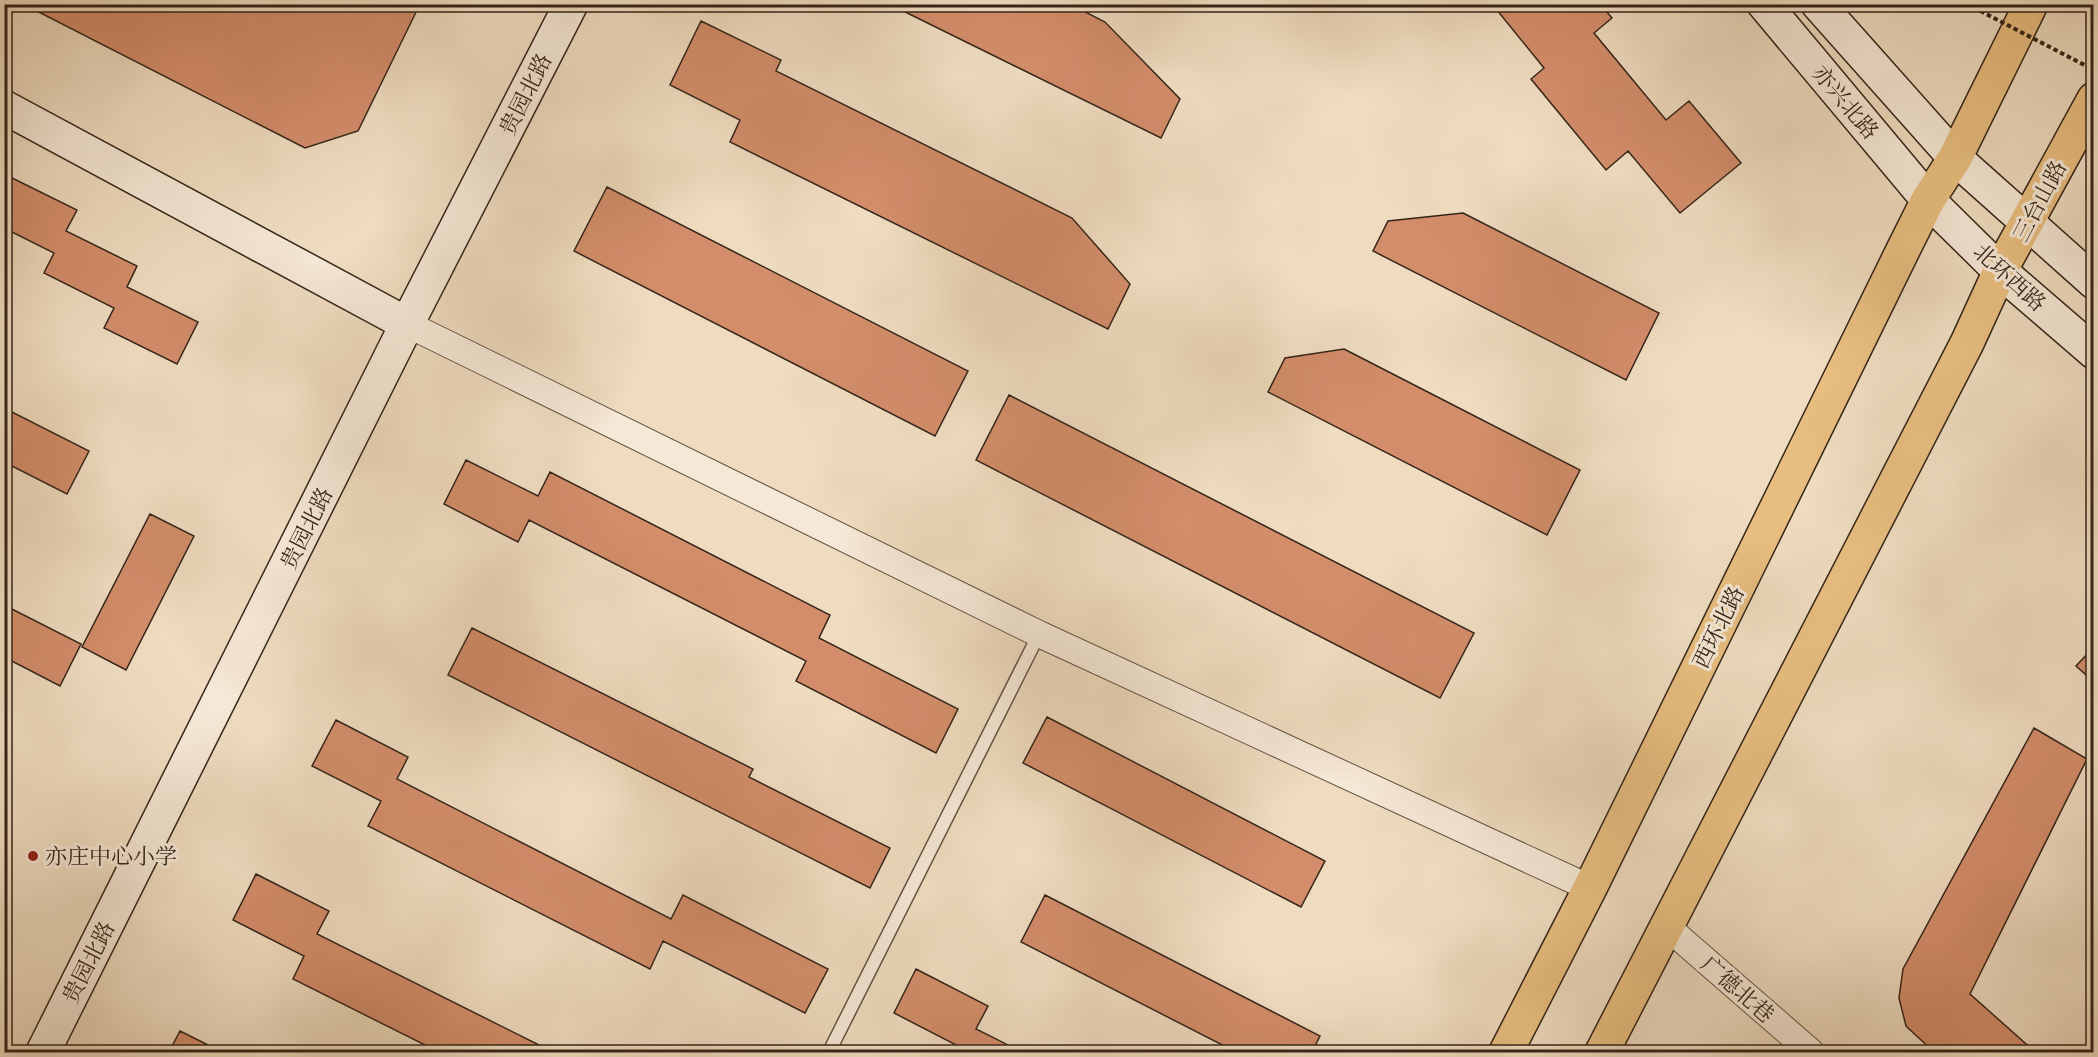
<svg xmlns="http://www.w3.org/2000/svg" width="2098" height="1057" viewBox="0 0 2098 1057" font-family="'Gentium Book Plus','Noto Serif SC',serif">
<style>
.building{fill:#d38d6b;stroke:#342519;stroke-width:1.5}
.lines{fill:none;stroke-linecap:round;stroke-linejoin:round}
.lane-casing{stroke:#635343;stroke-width:15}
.street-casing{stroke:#635343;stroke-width:28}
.secondary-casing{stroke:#342519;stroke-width:36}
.primary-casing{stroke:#342519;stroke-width:36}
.lane{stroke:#f5e8d6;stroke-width:12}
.street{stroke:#f5e8d6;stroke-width:26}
.secondary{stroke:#f5e8d6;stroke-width:33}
.primary{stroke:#e8be80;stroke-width:33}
.path-bridge{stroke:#342519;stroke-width:4;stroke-dasharray:4.5 3;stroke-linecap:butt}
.poi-dot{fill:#8f2418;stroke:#f5e8d6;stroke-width:2}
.labels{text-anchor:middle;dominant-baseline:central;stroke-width:6;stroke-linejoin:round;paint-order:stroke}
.street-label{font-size:22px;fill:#342519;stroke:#f5e8d6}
.poi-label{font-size:22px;fill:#342519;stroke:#f5e8d6;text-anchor:start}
</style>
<rect width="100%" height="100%" fill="#efdcc0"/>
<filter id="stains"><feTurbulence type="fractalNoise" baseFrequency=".00333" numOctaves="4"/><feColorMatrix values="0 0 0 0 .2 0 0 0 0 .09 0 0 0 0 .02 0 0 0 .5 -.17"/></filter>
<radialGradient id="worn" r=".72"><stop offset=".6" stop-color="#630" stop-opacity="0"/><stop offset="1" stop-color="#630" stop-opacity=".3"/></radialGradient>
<!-- building -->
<path class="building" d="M420 4 358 131 305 148 25 5Z
M889 4H1070L1105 22 1180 99 1161 138Z
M1492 4H1600L1612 18 1594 33 1666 120 1689 101 1741 163 1680 213 1628 151 1606 170 1531 79 1544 68Z
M701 21 781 60 776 71 1072 218 1130 284 1108 329 730 142 740 120 670 85Z
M4 174 77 210 66 231 137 266 127 287 198 322 177 364 104 328 114 308 44 273 54 253 4 228Z
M607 187 968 371 935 436 574 251Z
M1463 213 1659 313 1626 380 1373 251 1388 221Z
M1344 349 1580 470 1547 535 1268 392 1285 358Z
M1009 395 1474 633 1440 698 976 460Z
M4 408 89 451 67 494 4 462Z
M466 460 538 496 550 472 830 615 819 638 958 709 936 753 796 681 806 661 529 520 518 542 444 504Z
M150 514 194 536 126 670 82 647Z
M4 605 81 644 60 686 4 657Z
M472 628 753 769 749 777 890 848 870 888 448 675Z
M2094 647V682L2076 666Z
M1047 717 1325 861 1301 907 1023 763Z
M336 720 408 757 397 779 671 919 683 895 828 969 805 1013 663 941 650 969 368 826 381 801 312 766Z
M2034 728 2087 759 1970 994 2035 1052H1934L1906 1026 1899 998 1903 969Z
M256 874 329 911 317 934 553 1052H439L293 979 304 956 233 920Z
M1045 895 1320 1036 1312 1052H1236L1021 942Z
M916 969 988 1006 976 1029 1022 1052H965L966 1050 894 1013Z
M180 1031 222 1052H169Z"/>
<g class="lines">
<!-- lane casing -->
<g class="lane-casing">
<path id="lane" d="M829 1052 1039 634"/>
</g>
<!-- street casing -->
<g class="street-casing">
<path id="street" d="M407 324 1039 634 1590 888
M1666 926 1811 1052"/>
</g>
<!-- secondary casing -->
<g class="secondary-casing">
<path id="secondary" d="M1764 4 1928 200 2000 271 2094 352
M1818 4 1955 158 2094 282
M4 107 407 324
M43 1052 407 324 571 4"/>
</g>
<!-- primary casing -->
<g class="primary-casing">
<path id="primary" d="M1506 1052 1590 888 1904 248 1928 200 1955 158 2031 4
M1602 1052 1967 343 2000 271 2094 99"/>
</g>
<!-- lane -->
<use href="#lane" class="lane"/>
<!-- street -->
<use href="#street" class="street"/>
<!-- secondary -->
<use href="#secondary" class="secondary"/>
<!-- primary -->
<use href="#primary" class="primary"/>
<!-- path-bridge -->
<path class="path-bridge" d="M1967 4 2094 70"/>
</g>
<!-- markers -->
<circle class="poi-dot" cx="33" cy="856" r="6"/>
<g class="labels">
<!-- street labels -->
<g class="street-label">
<text transform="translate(525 94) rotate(-63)">贵园北路</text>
<text transform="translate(1846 102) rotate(50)">亦兴北路</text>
<text transform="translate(2039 201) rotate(-62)">三台山路</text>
<text transform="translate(2010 277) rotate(42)">北环西路</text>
<text transform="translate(306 528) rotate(-63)">贵园北路</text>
<text transform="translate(1718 627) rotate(-64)">西环北路</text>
<text transform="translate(88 962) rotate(-63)">贵园北路</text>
<text transform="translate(1738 989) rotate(41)">广德北巷</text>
</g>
<!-- poi labels -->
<g class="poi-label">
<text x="45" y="856">亦庄中心小学</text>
</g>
</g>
<!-- margin -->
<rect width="2098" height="1057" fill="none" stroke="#efdcc0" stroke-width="24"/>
<rect x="6" y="6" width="2086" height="1045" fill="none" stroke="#342519" stroke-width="3"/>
<rect x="12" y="12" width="2074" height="1033" fill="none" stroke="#342519" stroke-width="1.5"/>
<rect width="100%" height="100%" filter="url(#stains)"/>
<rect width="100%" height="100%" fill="url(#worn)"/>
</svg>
